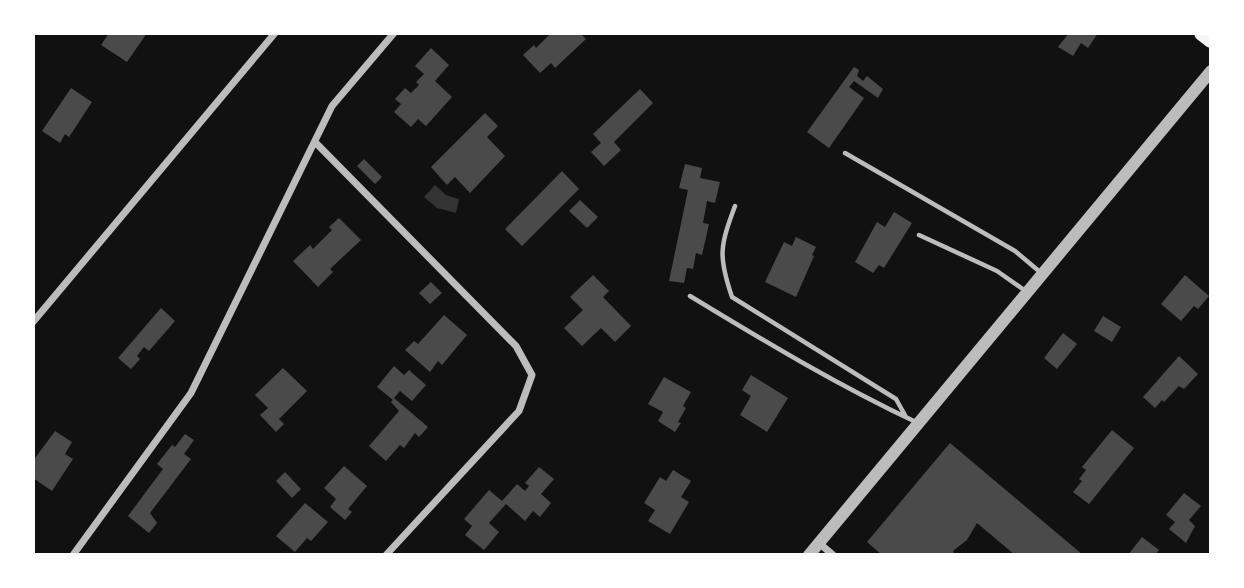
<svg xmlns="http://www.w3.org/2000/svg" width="1244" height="588" viewBox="0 0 1244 588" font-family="'Noto Serif',serif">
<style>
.water{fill:#333}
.building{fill:#4a4a4a}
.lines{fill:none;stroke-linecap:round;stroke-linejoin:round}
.service{stroke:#bcbcbc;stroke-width:4.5}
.minor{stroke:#bcbcbc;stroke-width:7}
.tertiary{stroke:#bcbcbc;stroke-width:12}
.primary{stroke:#f5f5f5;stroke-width:16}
</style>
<rect width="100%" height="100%" fill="#111"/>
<!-- water -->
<path class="water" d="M435 185 446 195 459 199 456 213 437 208 424 197Z"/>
<!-- building -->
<path class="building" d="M109 33H147L127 62 101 45Z
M551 33H580L586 39 555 68 551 63 540 73 523 55 534 45 536 48Z
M1069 33H1098L1088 48 1081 43 1073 56 1058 47Z
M431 48 449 65 435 81 452 97 426 126 418 119 411 127 394 112 401 104 395 99 405 88 411 93 419 85 416 82 424 74 415 66Z
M854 67 859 70 857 76 863 81 867 76 883 89 878 98 854 81 849 87 864 98 829 148 807 132Z
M71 88 92 102 69 137 65 134 60 143 42 131Z
M640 89 653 103 614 142 621 150 604 166 591 152 601 143 593 134Z
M485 113 498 126 487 137 505 156 470 193 455 177 447 185 431 167Z
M364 159 382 177 375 184 357 166Z
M685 164 702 168 700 178 720 182 715 203 707 201 703 223 709 224 702 255 696 253 693 269 687 268 684 283 669 281 688 190 679 188Z
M562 171 579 189 522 246 505 229Z
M580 200 598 217 587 228 569 211Z
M894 212 912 223 884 268 879 265 873 273 855 262 877 222 885 227Z
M339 218 361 240 330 269 333 272 318 287 293 261 310 245 313 249 332 230 329 227Z
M796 237 816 247 812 255 814 256 796 297 765 282 784 242 792 246Z
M593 275 609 291 603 297 631 326 615 342 601 328 582 346 564 328 583 310 570 297Z
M1185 275 1209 296 1198 309 1194 306 1181 321 1161 304Z
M431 282 442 293 430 304 419 293Z
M161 308 175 321 149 351 144 347 137 356 140 359 131 369 118 358Z
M444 315 467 335 442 365 438 361 430 372 405 350 414 341 418 344Z
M1103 316 1121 327 1112 342 1094 331Z
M1063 333 1077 344 1057 369 1044 358Z
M1179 356 1198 374 1184 389 1179 386 1164 402 1162 400 1155 408 1143 397Z
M394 366 404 375 409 370 426 385 412 401 400 391 394 398 428 427 419 437 415 433 404 448 400 445 386 461 369 446 399 411 391 402 393 400 377 387Z
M283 368 307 391 279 419 284 424 276 432 260 415 268 408 255 395Z
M751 375 788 398 767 432 740 415 751 396 742 390Z
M664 377 691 392 683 406 686 408 678 422 681 423 675 432 658 421 663 412 648 404Z
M1112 430 1134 448 1089 504 1073 492 1082 481 1079 479 1086 470 1082 467Z
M55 431 72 442 65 454 73 459 52 491 33 478V461Z
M185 434 194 440 184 454 191 459 150 513 157 523 149 533 128 516 163 469 157 464 172 445 175 447Z
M950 443 1083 555H1015L977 523 967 540 954 550 953 552 956 555H882L867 542Z
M344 466 367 486 348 509 352 512 345 520 330 507 336 499 324 488Z
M539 467 554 479 541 494 551 503 540 517 533 511 525 521 506 504 489 523 499 532 484 550 465 535 472 526 464 519 489 490 502 501 517 484 525 491 529 486 525 483Z
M673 470 691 481 681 497 689 502 670 534 648 521 655 510 644 503 660 477 666 481Z
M285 472 301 489 292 498 276 481Z
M1184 493 1201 506 1189 520 1195 526 1186 543 1169 529 1175 522 1166 515Z
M305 503 328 522 311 541 307 538 295 552 276 536Z
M1142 537 1159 550 1155 555H1128Z"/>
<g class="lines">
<!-- service -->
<path class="service" d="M845 153 1015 251 1040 272
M735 206C720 246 718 256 732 297L896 399 906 417
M919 235 997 271 1027 292
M690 296C764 341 839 386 918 423"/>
<!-- minor -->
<path class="minor" d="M315 142 516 346 532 375 519 411 386 555
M33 322 275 33
M819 543 833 555
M73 555 191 393 332 106 394 33"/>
<!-- tertiary -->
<path class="tertiary" d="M809 555 1211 71"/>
<!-- primary -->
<path class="primary" d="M1202 33 1211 40"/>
</g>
<!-- border -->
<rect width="1244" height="588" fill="none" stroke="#ffffff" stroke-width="70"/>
</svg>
